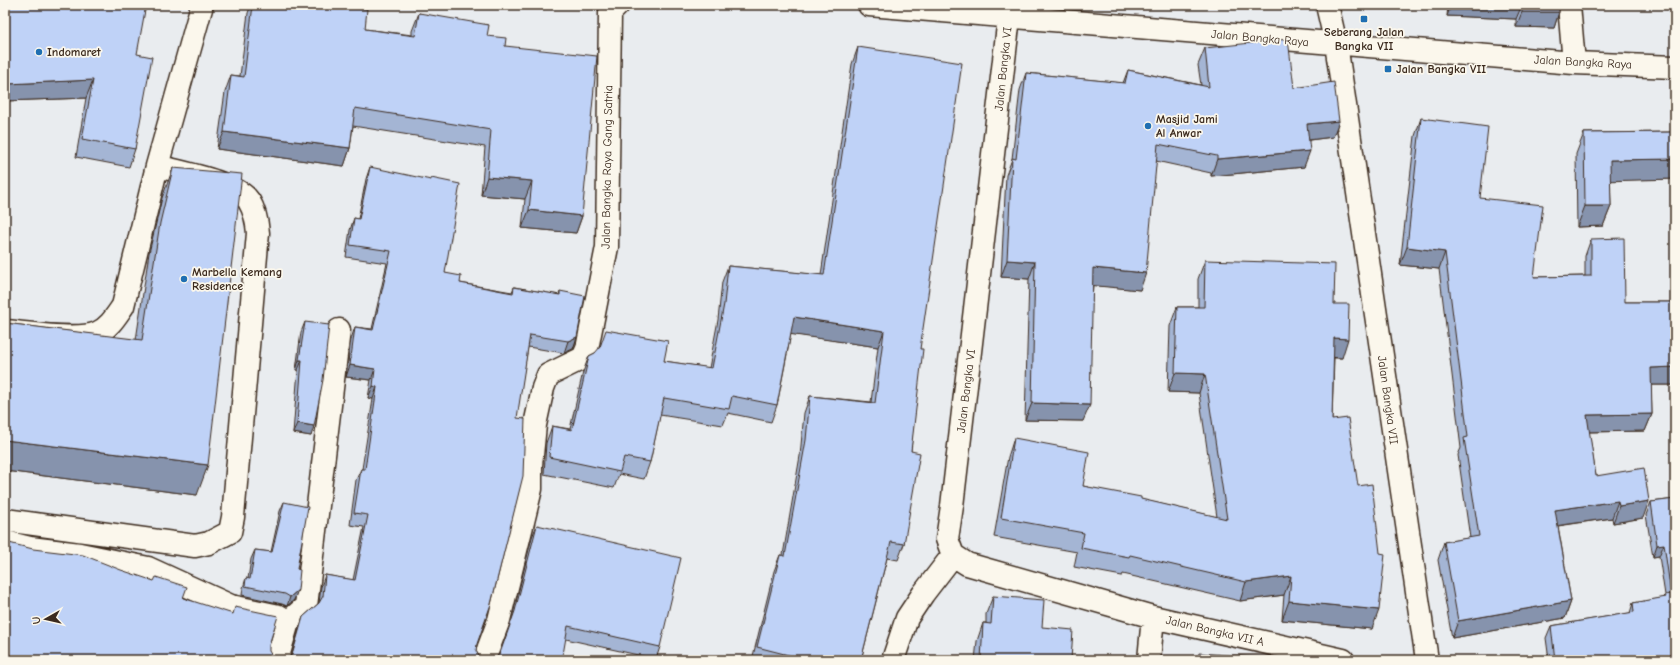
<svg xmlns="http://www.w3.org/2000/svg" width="1680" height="665" viewBox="0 0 1680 665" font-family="'Comic Neue',sans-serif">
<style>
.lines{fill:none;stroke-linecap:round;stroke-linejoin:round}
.minor-casing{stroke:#3b2a1e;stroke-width:25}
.minor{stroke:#fbf7ec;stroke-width:22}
.wall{fill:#a4b5d4;stroke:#3b2a1e}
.shaded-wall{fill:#8693ad;stroke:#3b2a1e}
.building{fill:#bfd2f7;stroke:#3b2a1e}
.poi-dot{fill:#1f6fb2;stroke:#fbf7ec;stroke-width:1.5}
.labels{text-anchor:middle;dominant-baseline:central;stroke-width:3.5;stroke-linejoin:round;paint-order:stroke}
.poi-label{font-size:12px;font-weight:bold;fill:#3b2a1e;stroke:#fbf7ec;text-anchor:start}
.street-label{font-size:12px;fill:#3b2a1e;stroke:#fbf7ec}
</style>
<rect width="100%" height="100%" fill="#e9ecef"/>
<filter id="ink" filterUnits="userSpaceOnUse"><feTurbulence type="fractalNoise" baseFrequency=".025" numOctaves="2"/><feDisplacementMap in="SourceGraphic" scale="8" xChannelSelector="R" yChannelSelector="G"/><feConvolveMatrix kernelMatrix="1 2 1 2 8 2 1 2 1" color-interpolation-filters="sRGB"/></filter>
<g filter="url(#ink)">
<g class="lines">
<!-- minor casing -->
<g class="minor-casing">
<path id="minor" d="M869 5 1574 63 1675 67
M1327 5 1336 44 1427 660
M1569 5 1574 63
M1009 17 952 506 947 539 953 555 967 564 1153 617 1343 660
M5 331C28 333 78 341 97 333 109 328 116 316 123 306L157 166 202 5
M5 520 195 546 209 543 230 532 233 517 258 233C257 221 255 211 249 201 237 182 179 172 157 166
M5 542 30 548 80 554 148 568 231 606 279 616 288 622
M277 660 288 622 306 606 339 330
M484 660 499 620 531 489V465L535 425 543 388 548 375 583 358 587 349 607 247 610 13 618 5
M893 660 907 618 923 594 953 555
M1149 660 1153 617"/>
</g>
<!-- minor -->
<use href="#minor" class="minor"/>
</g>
<!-- wall -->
<path class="wall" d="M5 5 137 54 135 149 129 167 76 157 86 98 5 101Z
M251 5H344V7L365 29 412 35V31L419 13 487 36 505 46 582 216 576 233 522 228 525 199 481 195 485 147 353 126 350 148 344 166 217 149 225 92 231 75 240 76 248 13Z
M1448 5H1559V12L1554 28 1516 27V19L1447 16Z
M858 47 920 349 911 451 904 544 898 560 887 558 861 660H752L774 571 780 555H783L800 456 804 413 810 396 871 402 878 347 791 334 777 405 771 422 728 413 723 425 660 415 650 462 644 479 619 474 614 488 544 474 546 443 552 426 570 429 583 372 589 356 595 353 664 361 709 368 718 320 722 282 728 266 821 275 852 64Z
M1205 48 1294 88 1339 121 1333 137 1309 140 1304 167 1211 176V173L1156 161 1140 290 1093 285 1083 421 1025 420 1029 279 1001 277 1006 175 1012 159 1020 90 1026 73 1123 83 1128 70 1201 85 1198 65Z
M1675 112V193V179L1610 180 1611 206 1603 226 1577 227 1576 154 1584 133 1674 132V115Z
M1421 118 1480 198 1534 277 1585 276V256L1591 239 1625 302H1675V385H1651L1652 414 1645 431 1589 432 1596 476 1643 518 1613 523 1612 518 1558 526 1571 601 1565 618 1452 638 1438 560 1444 542 1470 538 1458 455 1461 448 1439 269 1400 265 1415 136Z
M370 167 445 273 460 283 512 292 514 287 559 295 560 291 577 337 573 349 564 353 528 347 477 644 476 651 479 656 290 657 292 654 299 629 303 617 319 603 321 587 325 575 353 580 364 527 350 525 356 480 361 469H362L373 399 368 398 371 380 346 377 351 339 355 327 372 329 387 263 346 257 350 230 354 218 358 219 366 179Z
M173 168 197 495 5 471V323L136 340 149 253 162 198Z
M1205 260 1334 304 1342 358H1334L1332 420 1372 629 1282 620 1284 595 1240 601 1123 574 1122 576 1074 567 1077 552 994 537 1008 457 1014 438 1083 486 1217 517 1199 393 1168 392 1170 326 1177 307H1198V279Z
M305 322 311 436 293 433 298 370H296L301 332Z
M1675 499V660H1549L1546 638 1551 626 1630 613 1633 603 1664 598 1665 595 1659 556 1653 557 1646 515 1651 502Z
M284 502 297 569 294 600 287 606 282 604 242 595 243 588 246 578 248 579 251 559 255 550 271 552 280 511Z
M537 525 660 647 656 659 566 639 496 658 500 653 511 622 532 537Z
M993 596 1042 627 1071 660H975L977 641 983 623H986V614Z"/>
<!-- shaded-wall -->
<path class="shaded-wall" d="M1451 5H1522L1516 19 1447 16Z
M1583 5H1616L1615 7Z
M1522 12H1559L1554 28 1516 27Z
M93 80 86 98 5 101V88L7 84Z
M1339 121 1333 137 1301 141 1307 124Z
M224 132 350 148 344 166 217 149Z
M1310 151 1304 167 1211 176 1217 159Z
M1675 159V179L1602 181 1610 160Z
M487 177 532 181 525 199 481 195Z
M1585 206H1611L1603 226 1577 227Z
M529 210 582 216 576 233 522 228Z
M1407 247 1445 252 1439 269 1400 265Z
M1007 260 1035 262 1029 279 1001 277Z
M1093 268 1146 273 1140 290 1087 285Z
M794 317 884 331 878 347 788 334Z
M577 337 573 349 564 353 568 341Z
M1334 338 1348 339 1342 358 1328 357Z
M299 360H302L298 370H296Z
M350 365 375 369 371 380 346 377Z
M1675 367V385H1645L1651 368Z
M1175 373 1205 374 1199 393 1168 392Z
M373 386 377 387 373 399 368 398Z
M1032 403 1090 405 1083 421 1025 420Z
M1652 414 1645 431 1580 432 1587 415Z
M297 423 314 426 311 436 293 433Z
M5 440 208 465 197 495 5 471Z
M1618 501 1612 518 1548 527 1555 510Z
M1649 501 1643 518 1613 523 1619 506Z
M1664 544 1659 556 1653 557 1657 545Z
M1291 576 1284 595 1240 601 1246 582Z
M298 590 294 600 287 606 290 597Z
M1289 601 1379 610 1372 629 1282 620Z
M1571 601 1565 618 1452 638 1458 621Z"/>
<!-- building -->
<path class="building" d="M5 5H146L137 54 152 57 135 149 82 139 93 80 7 84 6 57H5Z
M253 5H344V7L367 9 365 29 415 36 419 13 489 25 487 36 506 38 505 46 597 56 582 216 529 210 532 181 487 177 491 130 355 108 350 148 224 132 231 75 244 77Z
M1522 5H1559V12H1522Z
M1288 39 1294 88 1334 82 1339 121 1307 124 1310 151 1217 159V156L1158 144 1146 273 1093 268 1090 405 1032 403 1035 262 1007 260 1012 158 1016 159 1026 73 1125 83 1128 70 1209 87 1205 48Z
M858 47 962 63 920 349H923L911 451 920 453 904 544 891 542 861 660H808L757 647 780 555 785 556 806 440 810 396 875 403 884 331 794 317 777 405 732 396 729 409 664 398 650 462 624 457 620 472 549 457 552 426 572 430 589 356 595 353 600 347 606 330 668 341 664 361 712 368 724 304 728 266 824 275Z
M1421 118 1488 127 1480 198 1543 205 1534 277 1591 276V239L1624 238 1625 302H1675V367L1651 368 1652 414 1587 415 1596 476 1644 468 1649 501 1619 506 1618 501 1555 510 1571 601 1458 621 1444 542 1479 536 1464 438 1468 437 1445 252 1407 247Z
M1675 132V159L1610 160 1611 206H1585L1584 133Z
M370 167 431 180V178L460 184 445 273 461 276 460 283 513 293 514 287 560 295V291L585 296 577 337 568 341 530 335 517 418 525 419 523 476 491 604 477 644 476 651 479 656 485 660H285L290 657 293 652 303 617 319 603 323 596 325 575 355 580 368 515 354 513 361 469H365L377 387 373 386 375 369 350 365 355 327 373 330 391 251 350 245 354 218 359 219Z
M173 168 242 174 208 465 5 440V323L142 340 160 223Z
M1205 260 1335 264 1334 304H1349L1348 339 1334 338 1332 420 1348 418 1358 486 1372 484 1380 553 1385 554 1379 610 1289 601 1291 576 1246 582 1130 555 1129 557 1081 548 1084 533 1001 518 1014 438 1089 452 1083 486 1141 497V499L1227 519 1205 374 1175 373 1177 307H1204Z
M305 322 329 325 323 380 314 426 297 423 302 360H299Z
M1675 499V660H1555L1551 626 1634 612 1633 603 1666 597 1665 595 1671 594 1664 544 1657 545 1651 502Z
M284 502 308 507 297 569 300 570 298 590 290 597 285 594 245 586 246 578 250 579 255 550 272 552Z
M537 525 681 558 660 647 568 626 562 660H491L496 658 500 653 515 611Z
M5 542 33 549 83 555 121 570 154 581 156 577 187 587 183 598 233 614 235 607 278 616 269 645V651L272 656 278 660H5Z
M993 596 1044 600 1042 627 1073 630 1071 660H981L983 623 991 624Z
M1199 653 1294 660H1198Z"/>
</g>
<!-- markers -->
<g class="poi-dot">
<rect x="1360" y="15" width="8" height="8" rx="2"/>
<circle cx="39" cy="52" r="4"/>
<rect x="1384" y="65" width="8" height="8" rx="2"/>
<circle cx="1148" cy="126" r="4"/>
<circle cx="184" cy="279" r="4"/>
</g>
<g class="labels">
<!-- poi labels -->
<g class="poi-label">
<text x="1364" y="32" text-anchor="middle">Seberang Jalan<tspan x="1364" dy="14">Bangka VII</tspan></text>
<text x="47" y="52">Indomaret</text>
<text x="1396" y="69">Jalan Bangka VII</text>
<text x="1156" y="119">Masjid Jami<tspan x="1156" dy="14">Al Anwar</tspan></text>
<text x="192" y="272">Marbella Kemang<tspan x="192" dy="14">Residence</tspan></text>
</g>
<!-- street labels -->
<g class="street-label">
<text transform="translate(1260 38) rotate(5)">Jalan Bangka Raya</text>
<text transform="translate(1583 62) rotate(3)">Jalan Bangka Raya</text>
<text transform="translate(1003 69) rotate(-84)">Jalan Bangka VI</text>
<text transform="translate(607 167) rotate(-89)">Jalan Bangka Raya Gang Satria</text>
<text transform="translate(966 391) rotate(-83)">Jalan Bangka VI</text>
<text transform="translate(1388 400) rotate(82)">Jalan Bangka VII</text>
<text transform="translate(1215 631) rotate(13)">Jalan Bangka VII A</text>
</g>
</g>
<!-- margin -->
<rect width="1680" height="665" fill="none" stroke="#fbf7ec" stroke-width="20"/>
<rect x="10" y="10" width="1660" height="645" fill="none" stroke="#3b2a1e" stroke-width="1.5" filter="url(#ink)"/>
<!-- north arrow -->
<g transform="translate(46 619) rotate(262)" stroke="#fbf7ec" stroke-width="3" paint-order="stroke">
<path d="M0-3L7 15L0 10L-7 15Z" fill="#3b2a1e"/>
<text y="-6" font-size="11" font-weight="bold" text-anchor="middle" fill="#3b2a1e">U</text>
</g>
</svg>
